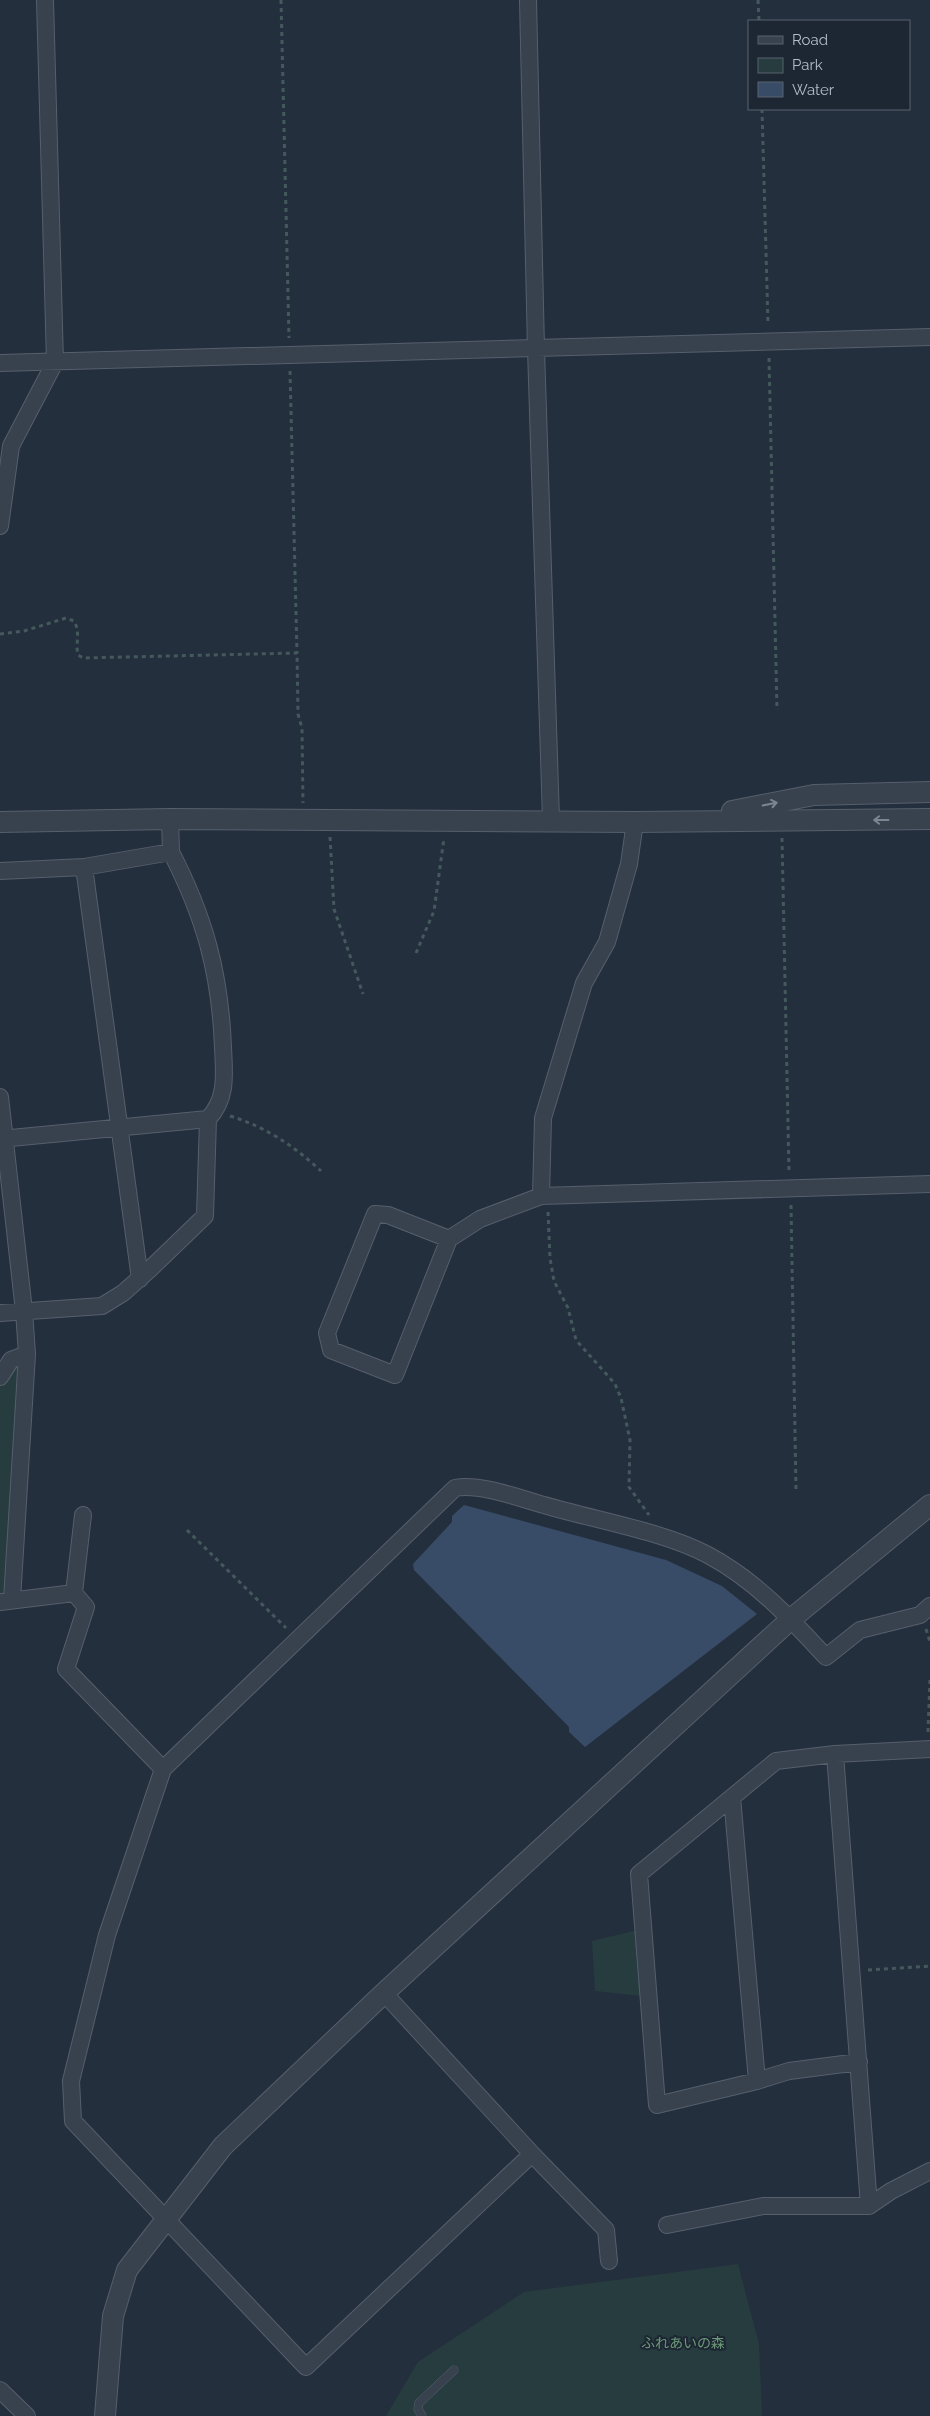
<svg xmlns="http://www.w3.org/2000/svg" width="930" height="2416" viewBox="0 0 930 2416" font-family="Raleway,'Noto Sans JP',sans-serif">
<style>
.green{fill:#263c3f}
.water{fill:#394c67}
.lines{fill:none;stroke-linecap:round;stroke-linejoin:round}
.service-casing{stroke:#565f6c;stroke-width:9}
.minor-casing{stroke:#565f6c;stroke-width:18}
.tertiary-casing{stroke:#565f6c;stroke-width:22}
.path{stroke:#44595c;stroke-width:3;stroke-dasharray:4 4;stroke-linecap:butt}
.service{stroke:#38414e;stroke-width:8}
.minor{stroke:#38414e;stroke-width:16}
.tertiary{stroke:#38414e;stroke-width:20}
.oneway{stroke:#7c8592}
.labels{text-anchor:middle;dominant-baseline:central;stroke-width:4;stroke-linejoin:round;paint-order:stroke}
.park-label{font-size:14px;fill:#6b9a76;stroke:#1d2633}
</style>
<rect width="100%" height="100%" fill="#242f3e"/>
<!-- green -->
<path class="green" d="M27 1354 12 1600 0 1602V1377Z
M642 1929 650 1997 595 1991 592 1941Z
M738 2264 759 2344 762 2416H386L418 2362 524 2292Z"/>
<!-- water -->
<path class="water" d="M464 1505 666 1560 722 1586 757 1614 585 1747 569 1732V1727L414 1570 413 1564 452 1522V1516Z"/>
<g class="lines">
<!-- service casing -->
<g class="service-casing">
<path id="service" d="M422 2416 418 2409 419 2403 454 2370"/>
</g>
<!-- minor casing -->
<g class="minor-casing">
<path id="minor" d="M528 0 536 349 551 820
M0 363 930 337
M0 526 11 446 55 362 45 0
M84 867 140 1279
M0 871 84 867 171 852 170 819
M0 1097 24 1311 27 1354 12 1600
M0 1139 208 1119
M541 1196 543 1118 584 983 607 942 629 864 635 822
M449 1239 395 1375 331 1350 327 1333 375 1214 388 1215 449 1239 480 1219 541 1196 930 1184
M0 1313 102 1306 123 1293 149 1270 205 1216 208 1119C228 1098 224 1073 223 1047 220 973 205 918 171 852
M0 1377 11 1360 27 1354
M74 1593 83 1515
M0 1602 74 1593 86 1607 66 1669 163 1769
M835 1754 869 2206 891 2191 930 2171
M732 1797 757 2081
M384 1993 532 2154 306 2367 73 2121 71 2081 107 1935 163 1769 455 1488C483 1483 523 1500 551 1507 600 1521 664 1532 708 1555 755 1580 790 1618 826 1657L860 1630 920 1615 930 1606
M859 2062 789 2071 757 2081 657 2105 639 1874 776 1761 835 1754 930 1749
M532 2154 606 2230 609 2261
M667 2225 763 2206H869
M0 2390 27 2416"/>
</g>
<!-- tertiary casing -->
<g class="tertiary-casing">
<path id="tertiary" d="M732 811 814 795 930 792
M0 822 170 819 635 822 930 819
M105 2416 113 2316 127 2270 223 2146 384 1993 791 1619 930 1505"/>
</g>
<!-- path -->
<path class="path" d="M281 0 289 338
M758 0 759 21
M762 109 768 324
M769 358 777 710
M290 371 297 653
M0 634 24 631 66 618 74 621C81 633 75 643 78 655L83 658 297 653 298 714 302 728 303 803
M330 837 334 909 363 994
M782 838 789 1172
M416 953 434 911 444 838
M230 1116C266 1127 294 1146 321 1171
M791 1205 796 1490
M548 1212 550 1258 554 1281 568 1308 576 1340 615 1384 621 1398 630 1440 629 1487 649 1515
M187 1530 286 1628
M926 1629 930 1642
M928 1732 930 1678
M868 1970 930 1966"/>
<!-- service -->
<use href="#service" class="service"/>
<!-- minor -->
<use href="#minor" class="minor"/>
<!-- tertiary -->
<use href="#tertiary" class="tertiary"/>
</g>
<!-- one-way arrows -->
<defs><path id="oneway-shaft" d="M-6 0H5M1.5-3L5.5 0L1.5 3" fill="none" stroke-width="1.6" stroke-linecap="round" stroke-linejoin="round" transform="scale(1.25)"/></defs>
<g class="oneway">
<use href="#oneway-shaft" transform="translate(770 804) rotate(-12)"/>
<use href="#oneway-shaft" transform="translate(881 820) rotate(180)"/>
</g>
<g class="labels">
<!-- park labels -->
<g class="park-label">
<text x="683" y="2343">ふれあいの森</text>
</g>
</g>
<!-- legend -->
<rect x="748" y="20" width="162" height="90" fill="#1d2633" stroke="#59626f"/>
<rect x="758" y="36" width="25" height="8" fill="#38414e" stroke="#59626f"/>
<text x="792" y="45" font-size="15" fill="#b4bcc9">Road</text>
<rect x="758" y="58" width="25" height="15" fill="#263c3f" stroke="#59626f"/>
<text x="792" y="70" font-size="15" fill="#b4bcc9">Park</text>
<rect x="758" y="82" width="25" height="15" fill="#394c67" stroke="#59626f"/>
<text x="792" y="95" font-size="15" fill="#b4bcc9">Water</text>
</svg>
